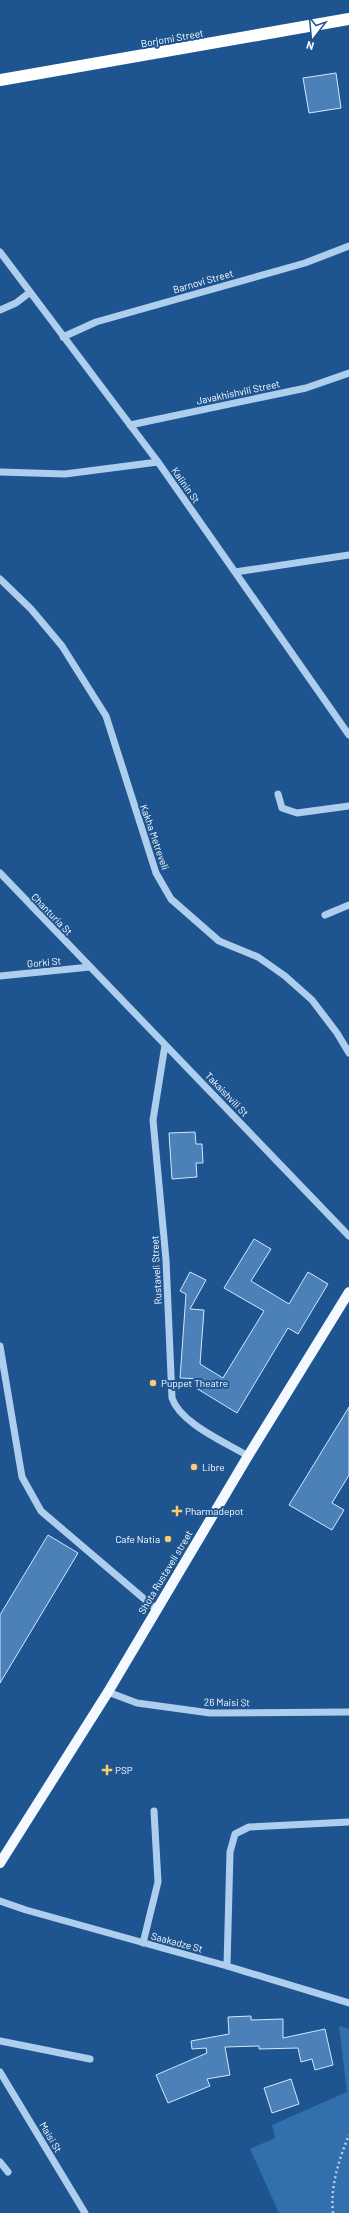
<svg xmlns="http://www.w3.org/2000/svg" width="349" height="2213" viewBox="0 0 349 2213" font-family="Barlow,sans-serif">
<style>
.green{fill:#3270ad}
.building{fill:#4b81b8;stroke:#d3e7f9}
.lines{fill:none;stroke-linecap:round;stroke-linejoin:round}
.path{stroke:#aeceed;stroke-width:2.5;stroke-dasharray:2 3;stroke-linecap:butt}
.minor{stroke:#aeceed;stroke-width:7}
.major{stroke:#f4f9ff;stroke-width:10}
.highway{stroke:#fff;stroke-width:12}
.poi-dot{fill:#fccb6d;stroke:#1e5590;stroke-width:1.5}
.labels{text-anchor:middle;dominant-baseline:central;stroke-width:4;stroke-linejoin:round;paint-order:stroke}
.street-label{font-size:10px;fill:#fff;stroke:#1e5590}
.poi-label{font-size:10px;fill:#fff;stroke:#1e5590;text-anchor:start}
</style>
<rect width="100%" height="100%" fill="#1e5590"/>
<!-- green -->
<path class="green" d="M339 2026 349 2029V2213H279L250 2149 275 2138 272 2125 347 2092Z"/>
<!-- building -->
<path class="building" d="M336 73 341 108 309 113 303 78Z
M195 1132 196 1144H202L203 1163H196L197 1177 172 1179 169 1133Z
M254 1239 271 1249 251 1281 289 1304 308 1272 328 1284 298 1334 288 1328 237 1413 196 1388 201 1379 180 1378 186 1294 180 1291 190 1272 206 1280 190 1309 204 1310 200 1364 223 1378 264 1311 224 1288Z
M349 1407V1475L332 1503 344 1510 332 1530 289 1505Z
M48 1535 78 1553 0 1683V1615Z
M251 2016V2020L283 2019V2038L325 2029 333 2065 315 2070 312 2059 301 2062 298 2048 259 2049V2046L225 2047 230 2075 207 2079 210 2086 168 2103 156 2075 207 2053 206 2048 192 2049 191 2041 229 2034 228 2017Z
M291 2079 299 2104 272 2113 264 2088Z"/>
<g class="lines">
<!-- path -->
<path class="path" d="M333 2213C330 2187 339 2159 349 2135"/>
<!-- minor -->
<path class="minor" d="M0 252 158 462 349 735
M0 310 16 303 29 293
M63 337 96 322 305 263 349 246
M130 425 306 388 349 373
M0 472 65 474 158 462
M235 572 349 555
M0 579 31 609 62 646 106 716 156 873 171 899 219 941 258 957 285 976 312 1000 337 1033 349 1053
M278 794 282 808 297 813 349 806
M0 873 349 1236
M325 915 349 905
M0 976 90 967
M165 1045 153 1120 166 1260 172 1398C180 1423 225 1442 248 1456
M0 1346 22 1477 41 1511 156 1609
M108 1692 137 1703 210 1713 349 1712
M0 1901 26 1910 227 1966 349 2003
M143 1943 158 1882 154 1811
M227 1966 230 1852 235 1834 249 1827 349 1822
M0 2041 90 2059
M0 2072 85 2213
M0 2162 8 2172"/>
<!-- major -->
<path class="major" d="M0 1863 108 1692 248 1456 349 1292"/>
<!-- highway -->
<path class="highway" d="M0 80 349 19"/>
</g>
<!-- markers -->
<g class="poi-dot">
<circle cx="153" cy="1383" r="4"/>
<circle cx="194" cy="1467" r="4"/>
<path d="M175 1505h4v4h4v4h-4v4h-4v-4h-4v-4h4z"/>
<circle cx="168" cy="1539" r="4"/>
<path d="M105 1764h4v4h4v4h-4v4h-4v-4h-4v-4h4z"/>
</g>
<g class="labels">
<!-- street labels -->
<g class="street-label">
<text transform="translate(172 38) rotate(-10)">Borjomi Street</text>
<text transform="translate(203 281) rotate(-16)">Barnovi Street</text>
<text transform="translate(238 392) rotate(-12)">Javakhishvili Street</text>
<text transform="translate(186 485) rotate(55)">Kalinin St</text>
<text transform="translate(155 837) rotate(71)">Kakha Metreveli</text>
<text transform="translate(52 914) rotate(46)">Chanturia St</text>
<text transform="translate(44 962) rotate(-5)">Gorki St</text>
<text transform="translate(227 1094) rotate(46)">Takaishvili St</text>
<text transform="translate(156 1270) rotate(-93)">Rustaveli Street</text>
<text transform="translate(165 1572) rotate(-59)">Shota Rustaveli street</text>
<text transform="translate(227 1702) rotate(1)">26 Maisi St</text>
<text transform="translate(177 1942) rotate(15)">Saakadze St</text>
<text transform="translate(51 2137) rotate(59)">Maisi St</text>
</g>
<!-- poi labels -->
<g class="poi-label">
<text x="161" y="1383">Puppet Theatre</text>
<text x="202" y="1467">Libre</text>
<text x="185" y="1511">Pharmadepot</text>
<text x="160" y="1539" text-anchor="end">Cafe Natia</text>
<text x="115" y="1770">PSP</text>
</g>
</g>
<!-- north arrow -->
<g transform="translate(313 36) rotate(196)" stroke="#1e5590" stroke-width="3" paint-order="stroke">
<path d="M0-3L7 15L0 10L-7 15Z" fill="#ffffff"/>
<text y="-6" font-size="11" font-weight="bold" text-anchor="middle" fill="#ffffff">N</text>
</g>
</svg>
